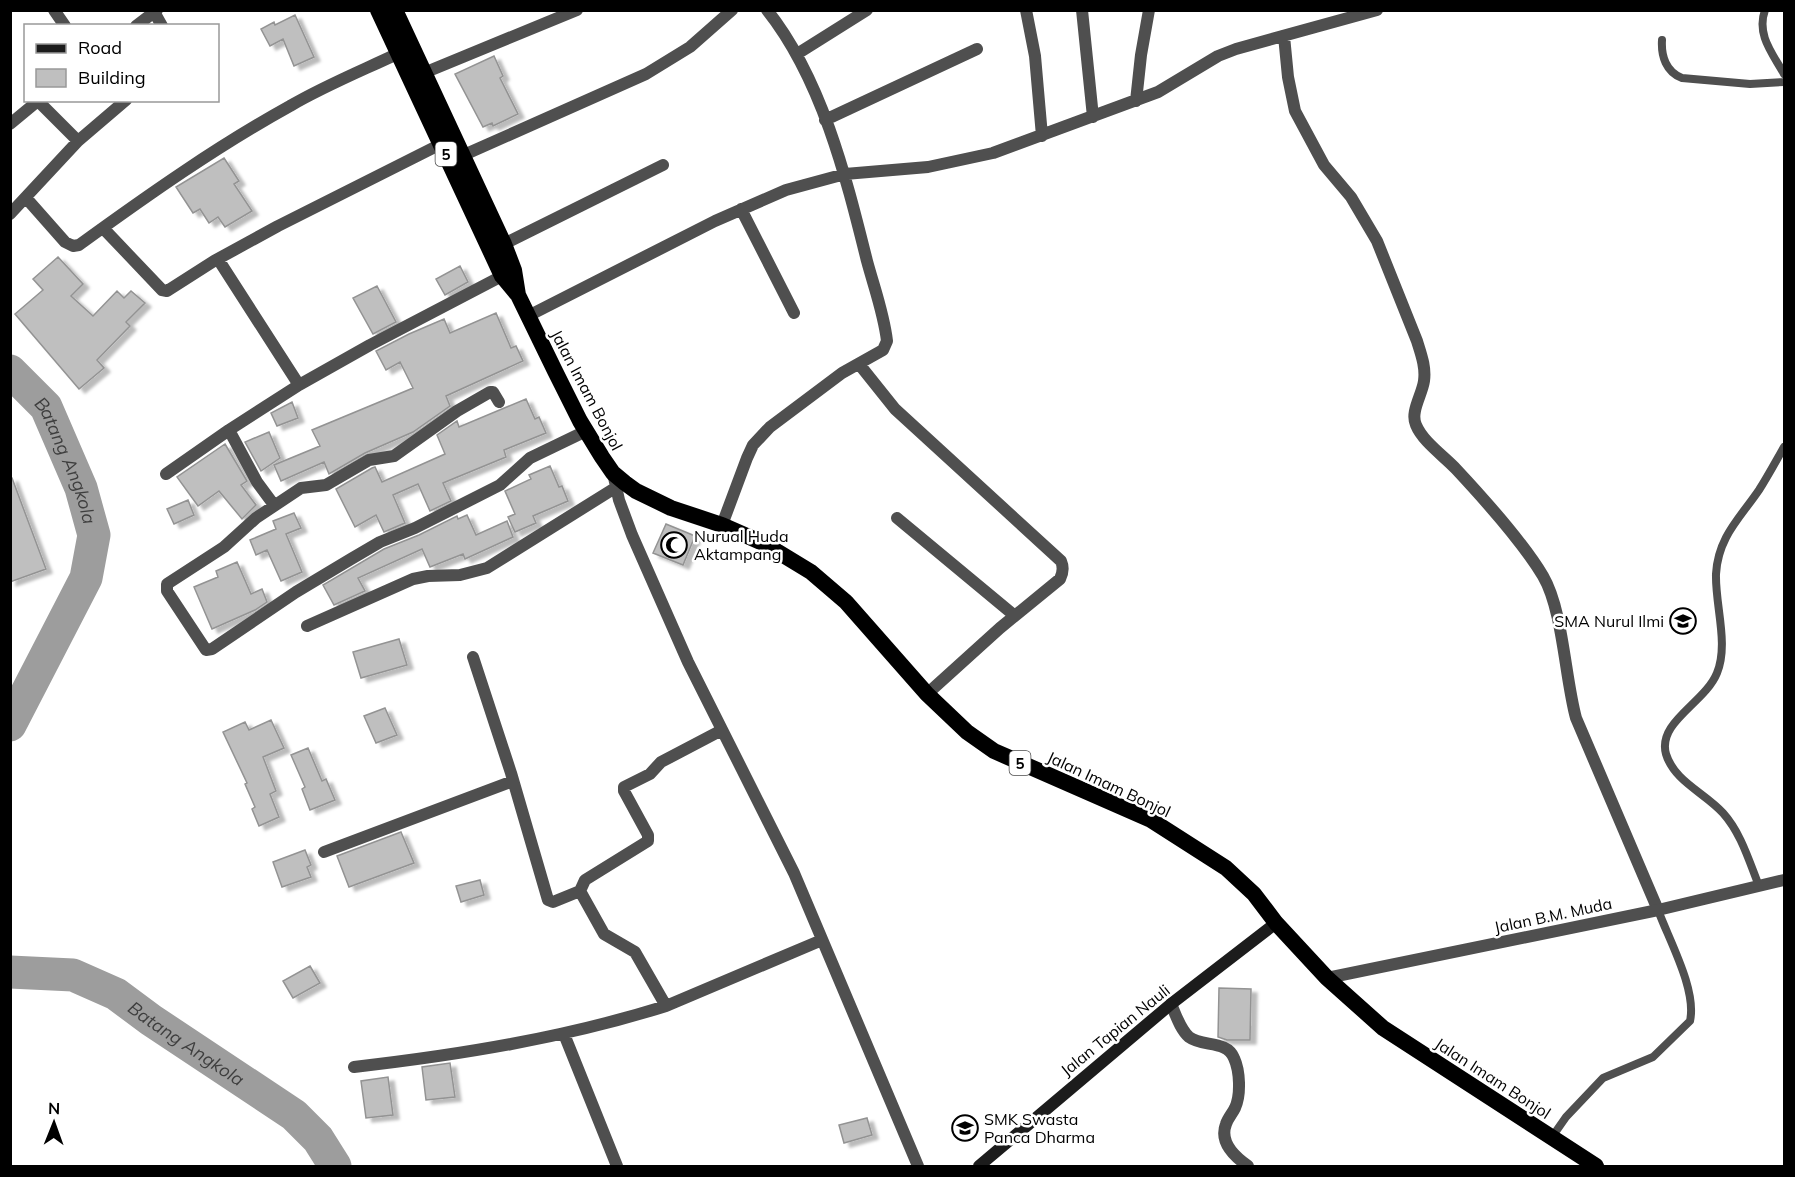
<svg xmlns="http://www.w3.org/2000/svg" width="1795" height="1177" viewBox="0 0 1795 1177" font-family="Mulish,sans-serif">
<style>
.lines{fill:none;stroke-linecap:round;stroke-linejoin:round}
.river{stroke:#9d9d9d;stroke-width:33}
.building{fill:#bfbfbf;stroke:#939393;stroke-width:1.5;filter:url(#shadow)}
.service{stroke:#4f4f4f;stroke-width:8}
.minor{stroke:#4f4f4f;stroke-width:12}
.tertiary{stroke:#4f4f4f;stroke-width:12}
.secondary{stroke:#1c1c1c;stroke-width:12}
.trunk{stroke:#000;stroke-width:16}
.labels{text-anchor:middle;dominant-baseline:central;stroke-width:5;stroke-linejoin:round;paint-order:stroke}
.shield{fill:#fff;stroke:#4c4c4c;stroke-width:1.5}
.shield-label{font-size:15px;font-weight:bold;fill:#000}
.street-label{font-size:16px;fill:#000;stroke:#fff}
.poi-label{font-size:16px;fill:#000;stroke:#fff;text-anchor:start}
.water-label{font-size:18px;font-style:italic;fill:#3e3e3e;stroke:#fff}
</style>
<defs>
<filter id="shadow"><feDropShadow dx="6" dy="4" stdDeviation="1.5" flood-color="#0004"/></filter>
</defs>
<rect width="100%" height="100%" fill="#fff"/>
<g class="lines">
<!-- river -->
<g class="river">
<path id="s1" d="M10 371 46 407 81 488 94 535 86 578 10 725"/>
<path id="s2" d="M10 972 73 975 116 994 151 1020 294 1115 318 1139 335 1166"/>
</g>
</g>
<!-- building -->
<path class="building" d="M295 15 314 57 294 66 283 39 270 46 261 29 274 22 275 25Z
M494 56 503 76 500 78 518 114 493 126 492 123 483 127 455 74Z
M224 158 239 181 234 184 252 211 225 227 218 217 209 223 200 209 193 213 176 187Z
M58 257 83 284 71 296 93 316 117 291 124 298 131 291 145 303 126 322 130 326 97 360 104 368 79 389 15 314 43 290 33 279Z
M460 266 468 282 445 295 436 279Z
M377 286 396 322 373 334 353 298Z
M496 313 511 348 516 346 523 361 446 396 450 406 413 432 365 453 329 474 324 462 281 481 274 465 320 446 312 430 413 388 400 362 386 370 376 351 409 334 444 319 450 333Z
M526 399 535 419 539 417 546 433 504 450 506 457 443 483 451 501 430 511 418 484 393 495 405 523 384 532 376 515 355 527 336 489 372 468 375 467 382 482 445 454 437 435 457 421 459 427Z
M292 402 298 418 277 426 271 413Z
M269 432 280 458 261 471 245 442Z
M225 444 247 481 241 485 256 505 242 519 219 491 198 506 177 477Z
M550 466 559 487 562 486 568 501 533 516 536 523 515 532 508 517 515 514 505 491 531 479 529 475Z
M10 478H12L46 569 10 582Z
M188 500 194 515 174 524 167 509Z
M294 513 301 528 286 534 302 572 281 581 267 550 256 555 250 540 276 529 273 521Z
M467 515 476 535 507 521 513 537 465 559 463 554 430 567 422 549 358 578 365 591 334 605 323 585 384 549 419 535 457 516 458 519Z
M666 524 695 536 683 565 653 553Z
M237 562 251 594 262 589 267 602 255 610 212 629 194 587 218 577 216 571Z
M399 639 407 665 361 678 353 652Z
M385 708 397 735 376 743 364 716Z
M271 720 284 748 263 757 276 791 270 794 279 817 259 826 252 809 255 807 245 784 247 783 223 732 245 722 249 730Z
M308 748 322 781 326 779 335 800 310 810 302 789 305 787 291 755Z
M401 832 414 863 349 887 337 856Z
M305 850 311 865 307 867 311 877 282 887 273 862Z
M480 880 484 895 461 902 456 886Z
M310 966 320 983 293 998 283 981Z
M1219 988 1251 989 1250 1040H1227L1218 1037Z
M450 1063 455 1097 426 1100 422 1067Z
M388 1077 393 1115 366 1118 361 1081Z
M867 1118 872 1135 844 1143 839 1125Z"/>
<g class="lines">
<!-- service -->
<path class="service" d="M1765 10C1756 35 1773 54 1784 74
M1662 40C1661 56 1666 72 1682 78L1750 84 1784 82
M1759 886C1749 861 1741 833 1723 813 1705 793 1674 781 1666 754 1657 722 1705 703 1717 673 1729 644 1715 605 1716 574 1718 537 1740 518 1759 490 1768 476 1776 461 1784 447
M1552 1137 1566 1117 1603 1078 1653 1057 1690 1021C1697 990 1669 940 1658 910"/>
<!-- minor -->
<path class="minor" d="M54 10 65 26
M153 10 162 26
M1026 10 1035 56 1042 136
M1082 10 1093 117
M136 26 157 10
M1284 36 1288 77 1295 111 1324 165 1351 197 1377 241 1417 341C1421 354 1426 367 1424 381 1422 395 1410 412 1416 425 1423 442 1444 456 1456 469 1484 499 1522 541 1543 576 1563 610 1565 678 1576 718L1658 910
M797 54 867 10
M419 75 577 10
M38 101 78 141
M1136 101 1141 55 1149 10
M825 120 977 49
M10 124 39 100
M457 158 646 74 690 47 732 10
M27 199 65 242 73 246 79 245C148 195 216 147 290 106 324 86 361 71 397 54
M741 209 794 313
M10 214 78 141 126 100
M103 228 162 290 167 291 214 261 278 226 441 144
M498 247 663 165
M218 259 299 385 370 345 502 276
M528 316 715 221 786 190 845 174 928 167 993 153 1158 92 1218 56 1236 49 1377 10
M859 364 895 409 1061 561C1064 568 1063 573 1060 579L1000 628 927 694
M499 402 493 392H490L457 411 394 456 369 460 326 485 301 488 256 518 224 547 167 584V591L206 650 212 649 296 592 351 559 380 542 415 528 500 485 530 458 586 431
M229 430 257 482 274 505
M613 473 619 500 632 535 688 662 794 873 918 1166
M166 474 229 430 299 385
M897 518 1015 616
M722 525 747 458 753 445 770 427 842 373 883 350 887 341C884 314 874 287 867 261 846 177 822 79 767 10
M307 626 413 579 428 576 460 575 487 568 615 488
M473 657 511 773 548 900 553 902 580 891 604 934 635 952 666 1006
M324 852 513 781
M580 891 585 880 648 841V835L624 791V787L650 774 661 762 722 730
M1171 1004C1176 1015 1180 1029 1189 1037 1202 1047 1227 1040 1234 1058 1240 1071 1241 1095 1235 1108 1232 1114 1228 1118 1226 1124 1219 1142 1235 1157 1248 1166
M564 1034 617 1166
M354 1067C459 1055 564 1038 666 1006L822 940"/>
<!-- tertiary -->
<path class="tertiary" d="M1327 978 1658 910 1784 880"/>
<!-- secondary -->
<path class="secondary" d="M979 1166 1171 1004 1276 923"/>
<!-- trunk -->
<path class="trunk" d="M378 10 502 276 517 294
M395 10 504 244 514 270 518 295 555 371 580 421 602 457 613 473 625 483 636 491 671 508 722 525 765 544 811 572 846 602 927 694 967 732 994 751 1151 820 1226 868 1254 894 1276 923 1327 978 1383 1028 1596 1166"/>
</g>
<!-- icons -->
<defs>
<g id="mosque-ring" transform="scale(1.35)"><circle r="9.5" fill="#fff" stroke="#000" stroke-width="1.5"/><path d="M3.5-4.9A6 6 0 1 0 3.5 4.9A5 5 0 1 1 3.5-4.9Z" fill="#000"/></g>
<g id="school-ring" transform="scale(1.35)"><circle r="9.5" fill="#fff" stroke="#000" stroke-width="1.5"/><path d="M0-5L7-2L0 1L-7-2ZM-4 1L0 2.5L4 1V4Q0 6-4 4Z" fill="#000"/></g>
<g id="university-ring" transform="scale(1.35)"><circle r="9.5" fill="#fff" stroke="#000" stroke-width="1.5"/><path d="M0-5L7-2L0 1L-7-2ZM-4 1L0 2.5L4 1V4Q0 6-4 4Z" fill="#000"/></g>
</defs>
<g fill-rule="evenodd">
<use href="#mosque-ring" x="674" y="545"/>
<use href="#school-ring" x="1683" y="621"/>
<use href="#university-ring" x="965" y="1128"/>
</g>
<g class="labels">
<!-- shield labels -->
<g class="shield">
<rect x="435.5" y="142" width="21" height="24" rx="4.5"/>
<rect x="1009.5" y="751" width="21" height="24" rx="4.5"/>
</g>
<g class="shield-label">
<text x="446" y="154">5</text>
<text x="1020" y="763">5</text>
</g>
<!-- street labels -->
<g class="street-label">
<text transform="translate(587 390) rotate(62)">Jalan Imam Bonjol</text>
<text transform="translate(1109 784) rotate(25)">Jalan Imam Bonjol</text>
<text transform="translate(1553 915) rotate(-12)">Jalan B.M. Muda</text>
<text transform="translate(1115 1030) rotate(-39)">Jalan Tapian Nauli</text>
<text transform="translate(1493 1078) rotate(33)">Jalan Imam Bonjol</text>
</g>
<!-- poi labels -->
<g class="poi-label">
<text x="694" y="536">Nurual Huda<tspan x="694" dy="18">Aktampang</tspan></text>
<text x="1664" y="621" text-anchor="end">SMA Nurul Ilmi</text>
<text x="984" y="1119">SMK Swasta<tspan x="984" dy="18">Panca Dharma</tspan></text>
</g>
<!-- water labels -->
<g class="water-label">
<text stroke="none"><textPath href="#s1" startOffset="108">Batang Angkola</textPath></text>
<text stroke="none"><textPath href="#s2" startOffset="196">Batang Angkola</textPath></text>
</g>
</g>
<!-- border -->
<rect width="1795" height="1177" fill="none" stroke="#000000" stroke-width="24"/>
<!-- legend -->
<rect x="24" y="24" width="195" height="78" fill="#ffffff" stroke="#999999" stroke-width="1.5"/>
<rect x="36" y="44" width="30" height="9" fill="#1c1c1c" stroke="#999999" stroke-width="1.5"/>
<text x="78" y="54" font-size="18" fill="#000000">Road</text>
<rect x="36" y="69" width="30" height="18" fill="#bfbfbf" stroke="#999999" stroke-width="1.5"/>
<text x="78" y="84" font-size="18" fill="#000000">Building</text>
<!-- north arrow -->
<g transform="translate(54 1123) rotate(1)" stroke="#ffffff" stroke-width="4.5" paint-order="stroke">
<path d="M0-4.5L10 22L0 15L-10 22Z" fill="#000000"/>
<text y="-9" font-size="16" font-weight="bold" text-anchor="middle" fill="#000000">N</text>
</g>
</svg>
